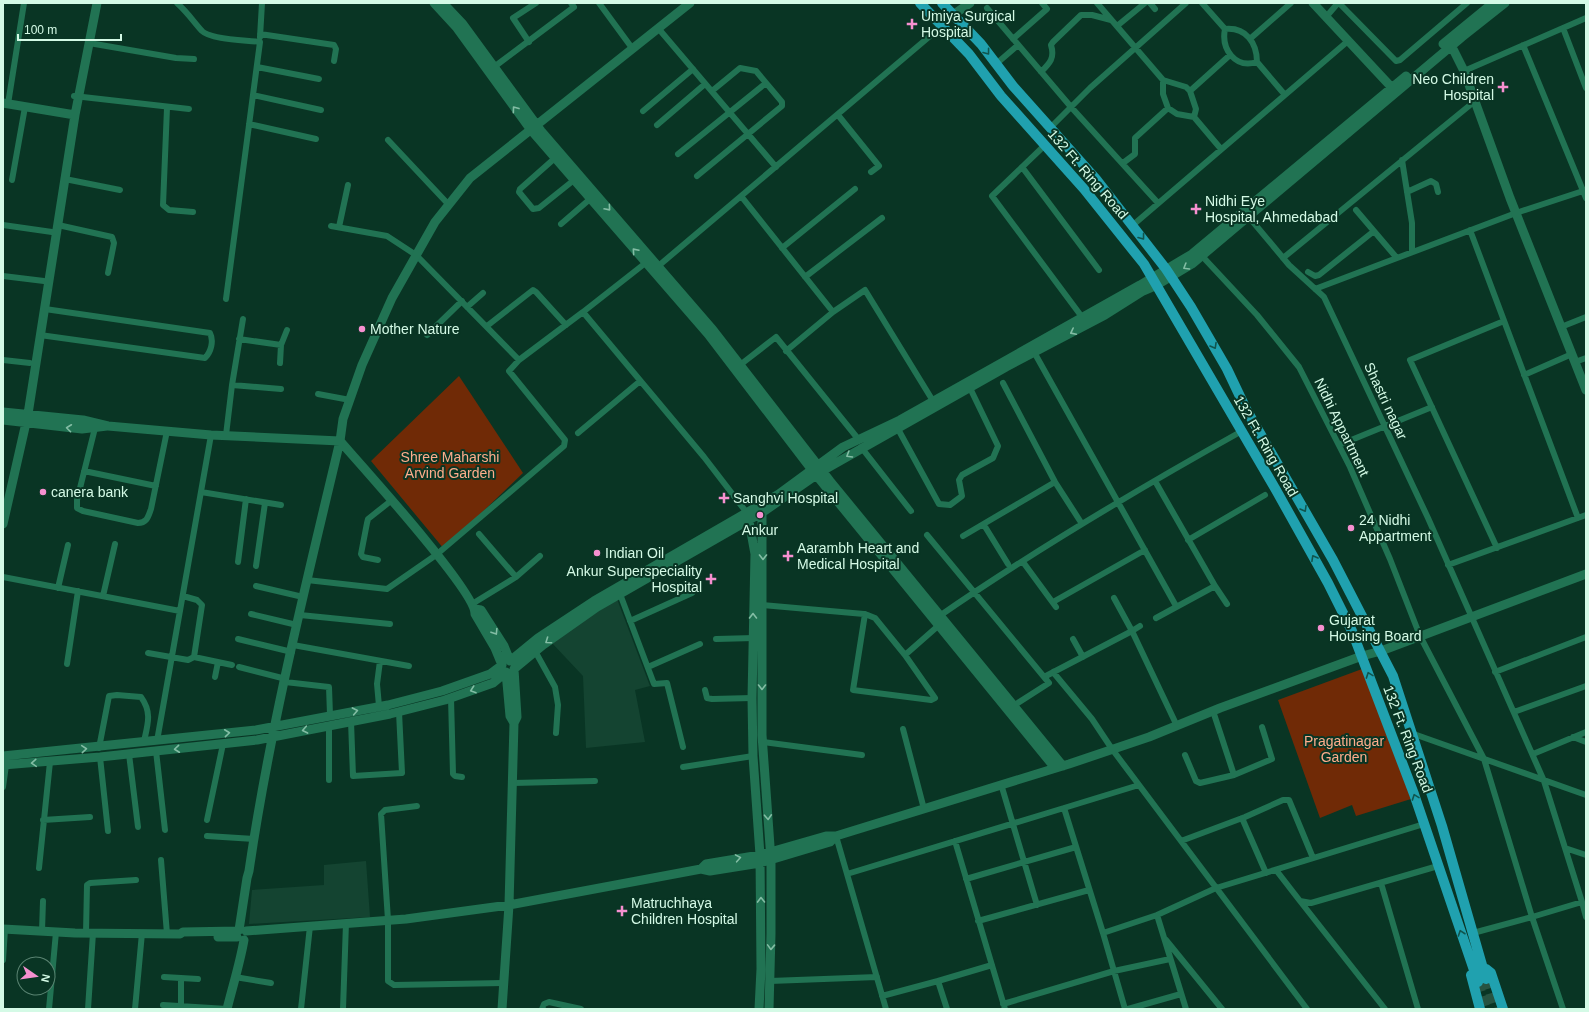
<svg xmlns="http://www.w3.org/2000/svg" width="1589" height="1012" viewBox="0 0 1589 1012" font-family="Helvetica,sans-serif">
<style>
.built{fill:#144431}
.green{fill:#702a06}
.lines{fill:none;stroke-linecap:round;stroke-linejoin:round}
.primary-tunnel{stroke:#275341;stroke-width:10;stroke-dasharray:10 5;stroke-linecap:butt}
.street{stroke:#217353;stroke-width:6}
.secondary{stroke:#217353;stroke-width:9}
.primary{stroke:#20a1af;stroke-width:10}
.oneway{stroke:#10554e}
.oneway2{stroke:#83bda4}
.poi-dot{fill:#f690d0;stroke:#093524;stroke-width:1.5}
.labels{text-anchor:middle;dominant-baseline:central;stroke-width:4;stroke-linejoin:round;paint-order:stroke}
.poi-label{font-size:14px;fill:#d4fae6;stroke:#093524;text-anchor:start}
.street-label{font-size:14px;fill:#d4fae6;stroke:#093524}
.park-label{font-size:14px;fill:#fead8c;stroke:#093524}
</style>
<rect width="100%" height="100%" fill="#093524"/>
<!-- built -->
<path class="built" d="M617 599 650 686 635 690 645 742 586 748 583 676 551 642Z
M366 861 370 917 249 924 252 890 324 885V865Z"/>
<!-- green -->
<path class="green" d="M459 376 523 473 444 549 371 461Z
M1362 669 1411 799 1356 816 1352 805 1320 818 1278 700Z"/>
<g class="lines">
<!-- primary-tunnel -->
<path class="primary-tunnel" d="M1486 979 1495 1009
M1478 982 1486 1009"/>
<!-- street -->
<path class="street" d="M177 3C188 13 193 21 202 31 211 40 247 40 260 42L226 299
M599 3 632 48
M1097 3 1163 80 1186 87 1190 91 1196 109 1194 117
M1150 3 1155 9
M1202 3 1225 29C1246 27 1257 43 1257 62L1285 95
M1339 3 1396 61 1400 60 1467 3
M987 8 1071 107 1158 203
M1326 17 1338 3
M1117 26 1145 3
M658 28 776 167
M1563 28 1586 88
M1225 29C1221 49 1235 69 1257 62
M260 34 334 45 336 49 334 61
M260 37 262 3
M1251 38 1291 3
M1013 39 1047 9 1042 3
M529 42 513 18 536 3
M89 43 176 58 194 59
M1523 45 1586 198
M996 64 1018 45
M257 67 319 79
M494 67 574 7 571 3
M1464 71 1586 18
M1041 72C1050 63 1055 58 1051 45L1053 42 1081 15H1092L1111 20
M1163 80V94L1168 108 1177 114 1194 117 1221 149
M1190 91 1230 55
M253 95 321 110
M74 96 189 109
M8 104 24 3
M167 108 163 205 169 210 193 212
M643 111 693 69
M838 115 879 166 871 172
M249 124 316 139
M657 125 705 84
M1050 128 1090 88 1186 3
M388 140 449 205
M1045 145 992 196 1082 317
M678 154 766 83
M555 158 520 189 519 192 533 209 539 208 574 180
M1402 160 1412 223V251
M1123 163 1135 154V138L1168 108
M1022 167 1099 270
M697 176 782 106V102L756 71 740 68 712 91
M65 179 120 190
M12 180 25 107
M1407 192 1431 181 1436 184 1438 192
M741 196 833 312
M1356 210 1396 257
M561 224 590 199
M3 225 52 232
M58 225 112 237 114 243 108 273
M1133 225 1348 41
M331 226 387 236 416 255 519 360 583 312
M339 227 348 185
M1470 230 1578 518
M782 248 855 189
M1202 256 1257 315 1299 367 1350 467 1390 559 1420 636 1484 759 1532 917 1582 902 1544 781 1428 518 1324 297 1289 265 1248 216
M1283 258 1475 101
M648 261 583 312 704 457 747 513
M656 268 943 25
M1308 272 1315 276 1319 275 1374 231
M3 276 44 281
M805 277 882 218
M1315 289 1516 213 1586 190
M467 307 483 293
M487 326 533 290 536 292 566 325
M1561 327 1586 317
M40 335 205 358C211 352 214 341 210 333L45 309
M427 335 462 301
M239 339 281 345 287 330
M786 351 833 312 865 290 933 401
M1034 352 1176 606
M3 360 30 363
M1575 362 1586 358
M280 363 281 345
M740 365 776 337 859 440
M1524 375 1572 354
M1003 383 1055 482 1082 524
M232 385 281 389
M318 394 350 400
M96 424 77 500V508L83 511 138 523C147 523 148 517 151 509L167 431
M898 429 939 504 950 505 962 496 959 480 962 475 993 458 998 446 970 388
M578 433 639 382
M226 435 232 385 243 319
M1339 445 1432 407
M861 447 911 511
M84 471 156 486
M1155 481 1215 586 1156 618
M201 492 281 505
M984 525 1008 564
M479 534 516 577
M927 535 1049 683 1013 706
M963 536 1055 482
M1188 540 1265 495
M1497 548 1410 360 1504 321
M378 560 363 557 361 554 367 523 368 519 392 500
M238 562 246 499
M1023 562 1056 607
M1448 565 1586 515
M256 566 265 503
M3 577 180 611
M307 580 387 589 436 555 564 446 565 440 509 371 519 360
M256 586 303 597
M1215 586 1227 604
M58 588 68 545
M620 594 654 684 667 683 683 747
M103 596 115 544
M1114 598 1132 631 1140 626
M1053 602 1145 550
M472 604 516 577 540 556
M762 605 864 614H865L875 618 905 655 935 698 931 700 853 690 865 614
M251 614 297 625
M300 615 390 624
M938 617C1035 550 1138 489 1242 431
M630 621 692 593
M238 639 292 652
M716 639 754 638
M1073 639 1083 657
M293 645 409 666
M535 651 555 687 558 705 556 733
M148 653 188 660 194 657 202 605 197 600 183 596
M905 655 938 626
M194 657 232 665
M67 664 78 591
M239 667 286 679
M648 667 700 644
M1053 672 1092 719 1112 749 1307 1009
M1495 672 1586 637
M215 677 218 662
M1044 677 1132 631 1177 726
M285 682 329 687 330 715
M705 690 707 698 712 699 752 698
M451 698 453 774 455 776 462 777
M379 706 377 684 380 661
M1213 711 1234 775
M1514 712 1586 686
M351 721 353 776 402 773 399 712
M329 726V780
M903 729 924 809
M1411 733 1586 795
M1573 737 1586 742
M157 741 211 435
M763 742 862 755
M99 748 109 696 117 695 141 697C152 712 148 724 144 741
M156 751 165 830
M129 754 138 827
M1533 754 1586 732
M1185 755 1196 781 1200 783 1234 775 1272 759 1262 727
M100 757 108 831
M683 767 753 756
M513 783 595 781
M1001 784 1037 905
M3 787 6 765
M417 806 385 810 381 814 388 920V981L394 985 504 983
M1242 818 1266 873
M43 820 90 817
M207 820 223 744
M207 836 254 839
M836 836 847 874 1064 808
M955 841 1005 1009
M1181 841 1245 817 1283 800H1289L1313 858
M1565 848 1586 855
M161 860 167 934
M39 868 50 762
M1276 870 1300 901 1311 903 1438 866
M847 874 886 1009
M966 879 1076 847
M1381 883 1418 1009
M1300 901 1385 1009
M1582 902 1586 917
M1157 915 1186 1009
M978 921 1089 890
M42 931 43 901
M86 933 87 885 90 883 136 880
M1103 933 1064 808 1139 785
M1473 933 1532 917 1563 1009
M1166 940 1222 1009
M3 960 5 929
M164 977 198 979
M235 977 271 983
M770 981 877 977
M938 981 992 965
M882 996 938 981 947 1009
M1003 1004 1114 971 1170 959
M163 1005 227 1009
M49 1009 56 932
M88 1009 93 933
M135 1009 142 933
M181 1009V978
M301 1009 310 926
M343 1009 346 923
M542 1009 544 1004 549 1002 581 1009
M1125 1009 1103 933 1157 915 1216 888 1424 824
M1128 1009 1181 994"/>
<!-- secondary -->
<path class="secondary" d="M434 3 457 28 531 130 708 334 812 470 1055 768
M443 3 462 23 541 131 713 330 830 481 1063 766
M1313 3 1395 91
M953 15 970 3
M1449 41 1464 71 1510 198 1586 390
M1443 44 1493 3
M3 103 75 115
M3 412 83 420 108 426 211 435 340 441C361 465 476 592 475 614L495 648 502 665 490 674 442 691 388 705 256 730 3 756
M3 420 82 429 107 426
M762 507V735L771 860V934L769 1009
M748 516 755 554 752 698 753 756 760 855 761 969 759 1009
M3 524 28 414 75 115 97 3
M475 609 481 610 504 646 510 661 538 638 594 601 779 494 843 447 900 420 1140 285 1192 254 1406 76
M506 672 510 716 514 723
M3 765 100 757 257 740 390 714 445 700 493 683 506 672
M701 869 706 864 760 855 826 836H836L1069 764 1149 737 1220 708 1362 656 1381 651 1586 574
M3 929 75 933 180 934 183 932 238 931
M239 930 247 878 249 871C270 727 306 584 340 441L343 419 362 365 392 298 435 222 470 178 690 3
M246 931 406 919 509 905 701 869 710 871 760 863 830 842 836 836
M218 937H237
M227 1009C233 985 240 963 244 940
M502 1009 509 905 514 723 517 717 514 669 543 645 597 607 763 512 822 471 1006 367 1105 315 1143 291 1157 285 1192 264 1462 37 1505 3"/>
<!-- primary -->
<path class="primary" d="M920 3 969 54 1001 96 1084 189 1144 264 1276 490 1328 583 1352 631 1414 794 1478 982
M942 3 981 44 1013 86 1096 179 1166 269 1191 307 1227 369 1246 409 1333 560 1393 676 1442 826 1486 979
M1486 969 1491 973 1503 1009
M1471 975 1480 1009"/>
</g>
<!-- one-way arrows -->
<defs><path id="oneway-chevron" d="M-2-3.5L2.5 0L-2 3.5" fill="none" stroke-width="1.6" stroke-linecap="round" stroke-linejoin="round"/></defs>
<g class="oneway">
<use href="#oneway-chevron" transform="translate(987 52) rotate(53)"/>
<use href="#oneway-chevron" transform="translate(1142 237) rotate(53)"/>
<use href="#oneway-chevron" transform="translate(1214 346) rotate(60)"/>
<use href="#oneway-chevron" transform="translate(1304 509) rotate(60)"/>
<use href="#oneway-chevron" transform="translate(1314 558) rotate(-119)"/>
<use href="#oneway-chevron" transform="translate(1369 675) rotate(-110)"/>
<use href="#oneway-chevron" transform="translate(1415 797) rotate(-110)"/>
<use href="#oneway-chevron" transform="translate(1461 933) rotate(-109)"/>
</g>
<g class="oneway2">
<use href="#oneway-chevron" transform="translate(515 109) rotate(-126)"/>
<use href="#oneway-chevron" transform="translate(608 208) rotate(49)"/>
<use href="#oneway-chevron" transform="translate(635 251) rotate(-131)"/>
<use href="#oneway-chevron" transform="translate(1186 267) rotate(149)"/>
<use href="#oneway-chevron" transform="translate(1073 332) rotate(153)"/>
<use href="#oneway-chevron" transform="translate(69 428) rotate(-173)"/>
<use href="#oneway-chevron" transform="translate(849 455) rotate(149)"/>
<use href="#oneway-chevron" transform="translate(763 557) rotate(90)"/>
<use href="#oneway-chevron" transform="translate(753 616) rotate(-90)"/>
<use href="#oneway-chevron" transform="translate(495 632) rotate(58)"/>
<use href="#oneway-chevron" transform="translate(548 641) rotate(145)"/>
<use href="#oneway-chevron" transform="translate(762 687) rotate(90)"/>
<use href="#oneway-chevron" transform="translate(473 690) rotate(161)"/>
<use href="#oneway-chevron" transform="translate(355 711) rotate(-11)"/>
<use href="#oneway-chevron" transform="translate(305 730) rotate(169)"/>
<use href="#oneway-chevron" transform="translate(227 733) rotate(-6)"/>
<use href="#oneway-chevron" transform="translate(84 749) rotate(-5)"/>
<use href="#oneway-chevron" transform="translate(177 749) rotate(174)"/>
<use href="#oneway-chevron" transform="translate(34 763) rotate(176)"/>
<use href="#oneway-chevron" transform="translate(768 817) rotate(87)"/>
<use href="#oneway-chevron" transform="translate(738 858) rotate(-10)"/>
<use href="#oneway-chevron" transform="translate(761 900) rotate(-91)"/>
<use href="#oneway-chevron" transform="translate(771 947) rotate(92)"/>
</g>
<!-- markers -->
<g class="poi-dot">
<path d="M910 18h4v4h4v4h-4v4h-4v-4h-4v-4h4z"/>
<path d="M1501 81h4v4h4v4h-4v4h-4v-4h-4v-4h4z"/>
<path d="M1194 203h4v4h4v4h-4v4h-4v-4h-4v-4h4z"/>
<circle cx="362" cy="329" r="4"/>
<circle cx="43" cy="492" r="4"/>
<path d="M722 492h4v4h4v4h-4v4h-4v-4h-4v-4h4z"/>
<circle cx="760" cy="515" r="4"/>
<circle cx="1351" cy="528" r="4"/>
<circle cx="597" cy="553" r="4"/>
<path d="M786 550h4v4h4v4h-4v4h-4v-4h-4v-4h4z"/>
<path d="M709 573h4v4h4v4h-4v4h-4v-4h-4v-4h4z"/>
<circle cx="1321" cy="628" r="4"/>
<path d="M620 905h4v4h4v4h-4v4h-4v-4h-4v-4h4z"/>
</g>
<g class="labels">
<!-- poi labels -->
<g class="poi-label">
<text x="921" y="16">Umiya Surgical<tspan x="921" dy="16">Hospital</tspan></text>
<text x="1494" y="79" text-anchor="end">Neo Children<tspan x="1494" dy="16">Hospital</tspan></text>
<text x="1205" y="201">Nidhi Eye<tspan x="1205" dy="16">Hospital, Ahmedabad</tspan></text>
<text x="370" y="329">Mother Nature</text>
<text x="51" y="492">canera bank</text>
<text x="733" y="498">Sanghvi Hospital</text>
<text x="1359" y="520">24 Nidhi<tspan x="1359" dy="16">Appartment</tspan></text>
<text x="760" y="530" text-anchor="middle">Ankur</text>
<text x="797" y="548">Aarambh Heart and<tspan x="797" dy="16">Medical Hospital</tspan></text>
<text x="605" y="553">Indian Oil</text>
<text x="702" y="571" text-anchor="end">Ankur Superspeciality<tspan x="702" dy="16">Hospital</tspan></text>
<text x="1329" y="620">Gujarat<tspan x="1329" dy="16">Housing Board</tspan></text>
<text x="631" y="903">Matruchhaya<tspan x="631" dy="16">Children Hospital</tspan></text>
</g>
<!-- street labels -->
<g class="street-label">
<text transform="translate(1088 174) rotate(49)">132 Ft. Ring Road</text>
<text transform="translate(1386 401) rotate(65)">Shastri nagar</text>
<text transform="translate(1342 427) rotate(64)">Nidhi Appartment</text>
<text transform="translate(1266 446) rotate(60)">132 Ft. Ring Road</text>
<text transform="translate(1408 739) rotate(69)">132 Ft. Ring Road</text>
</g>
<!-- park labels -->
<g class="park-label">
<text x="450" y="457">Shree Maharshi<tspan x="450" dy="16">Arvind Garden</tspan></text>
<text x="1344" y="741">Pragatinagar<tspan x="1344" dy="16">Garden</tspan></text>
</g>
</g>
<!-- border -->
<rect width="1589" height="1012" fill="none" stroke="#d4fae6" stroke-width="8"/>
<!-- north arrow -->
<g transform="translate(36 976) rotate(103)"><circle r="19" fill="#093524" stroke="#5a8472"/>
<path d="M0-3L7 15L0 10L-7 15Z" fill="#f690d0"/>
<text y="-6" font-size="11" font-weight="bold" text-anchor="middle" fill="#d4fae6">N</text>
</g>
<!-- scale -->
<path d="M18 34v6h103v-6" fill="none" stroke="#d4fae6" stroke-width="2"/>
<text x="24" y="34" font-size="12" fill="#d4fae6" stroke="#093524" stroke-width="3" paint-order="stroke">100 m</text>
</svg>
